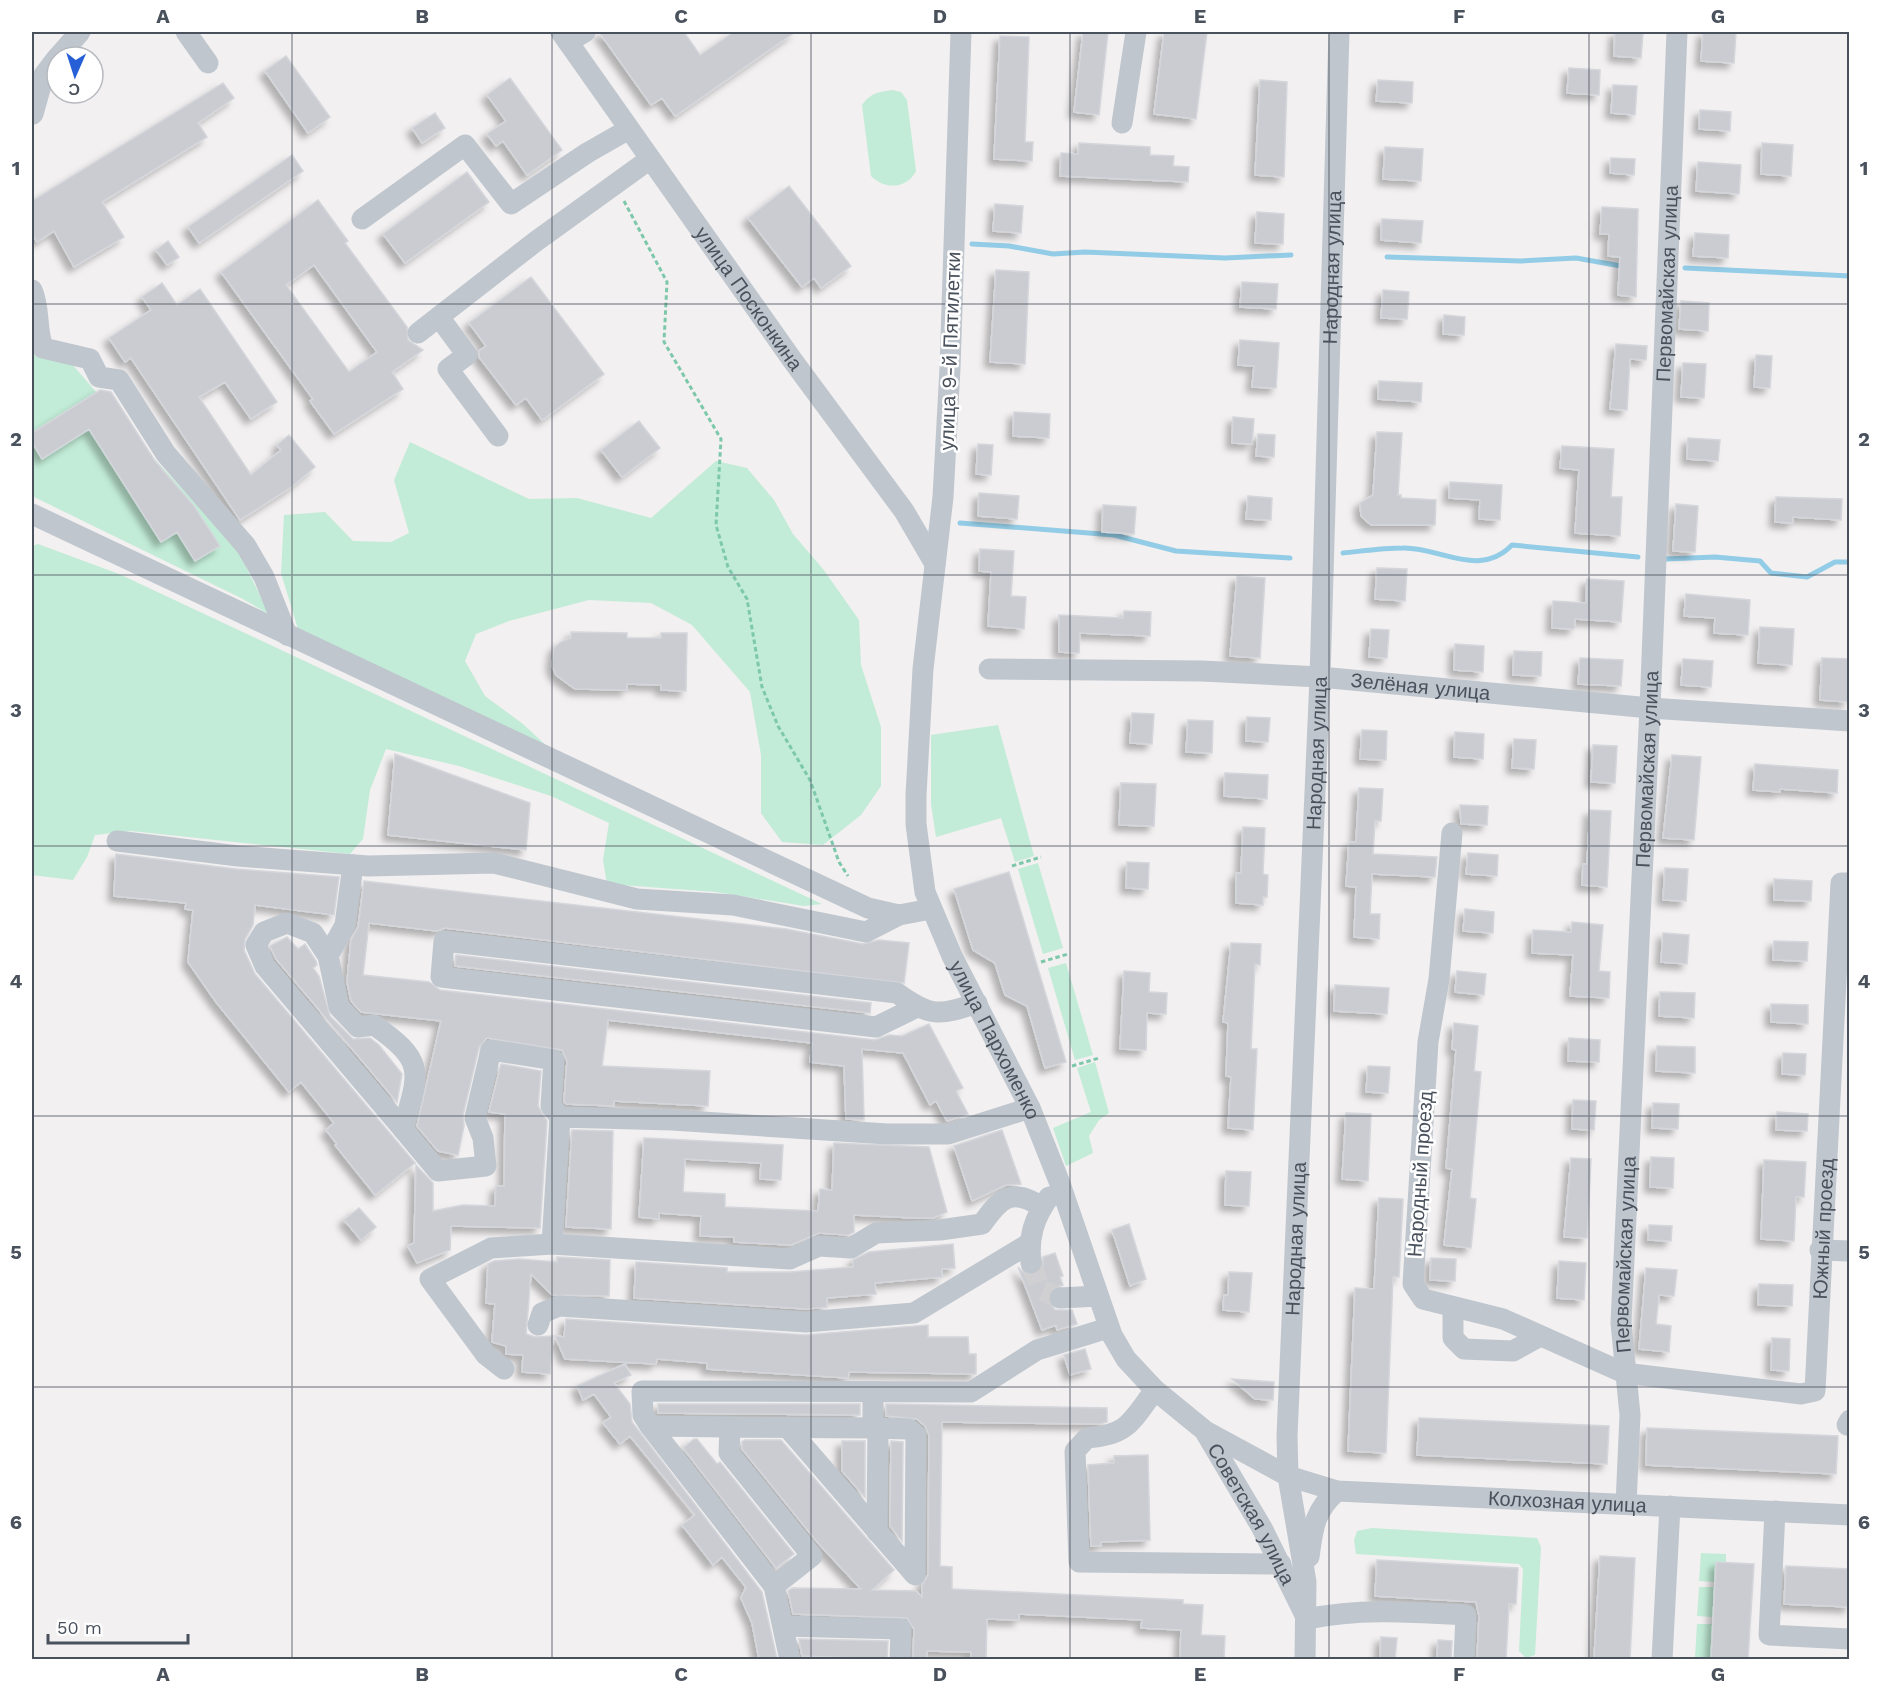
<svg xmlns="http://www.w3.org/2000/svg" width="1881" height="1691" viewBox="0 0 1881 1691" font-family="'Work Sans',sans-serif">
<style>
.green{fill:#c2ecd7}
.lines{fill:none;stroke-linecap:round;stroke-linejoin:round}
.stream{stroke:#93cce6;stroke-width:5}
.building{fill:#caccd2;stroke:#d4d6db;stroke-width:1.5;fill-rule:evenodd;filter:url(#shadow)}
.minor-tunnel{stroke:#d0d0d2;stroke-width:21;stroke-dasharray:21 10;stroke-linecap:butt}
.path{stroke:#7dc8ab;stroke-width:3;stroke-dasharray:4.5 3;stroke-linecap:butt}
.minor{stroke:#bfc6ce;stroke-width:21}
.grid{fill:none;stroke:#49515c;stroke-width:1.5;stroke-opacity:0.55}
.labels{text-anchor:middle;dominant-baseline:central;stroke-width:5;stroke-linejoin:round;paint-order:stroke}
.street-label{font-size:20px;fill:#49515c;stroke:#fff}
.neatline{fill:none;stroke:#49515c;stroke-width:2}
.grid-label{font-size:20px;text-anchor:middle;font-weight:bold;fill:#49515c}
</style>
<defs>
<filter id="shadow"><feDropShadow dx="-5.5" dy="5.5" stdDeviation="3" flood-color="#0004"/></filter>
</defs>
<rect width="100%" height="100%" fill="#f2f0f0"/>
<!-- green -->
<path class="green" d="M892 90 901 92 907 100 916 171C907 189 885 190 871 176L862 105C870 93 879 92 892 90Z
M32 318 150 454 237 548 269 614 241 598 32 496Z
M410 442 529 499 577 498 651 518 716 461 747 468 774 500 793 534 823 569 859 620 861 665 881 727V786L861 815 823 845 782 842 761 813V755L750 692 692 625 651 603 589 600 509 621 476 634 465 661 485 696 523 724 552 751 298 629 281 573 284 515 325 512 353 541 391 542 409 533 394 480Z
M38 544 119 574 822 904 804 906 716 892 607 884 603 860 609 823 551 796 459 766 386 749 370 790 363 839 350 854 131 831 95 835 87 857 73 880 32 875V546Z
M998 725 1034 856 1015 862 1001 818 936 837 931 804V735Z
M1038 863 1063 948 1043 954 1018 869Z
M1066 963 1093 1055 1075 1060 1048 968Z
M1095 1062 1109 1113 1099 1120 1089 1136 1093 1153 1066 1166 1053 1128 1091 1112 1077 1068Z
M1372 1528 1537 1538 1541 1547 1535 1655 1526 1658 1519 1651 1523 1569 1519 1564 1356 1554 1354 1540 1357 1531Z
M1701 1553 1726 1554V1563H1716L1715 1582 1699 1581Z
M1699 1587H1714L1713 1617 1697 1616Z
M1697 1624H1713L1711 1659 1695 1658Z"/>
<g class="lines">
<!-- stream -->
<path class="stream" d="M972 244 1009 246 1053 254 1085 252 1225 258 1291 255
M1387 257 1521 261 1576 258 1621 266
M1685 268 1850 276
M960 523 1114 535 1176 551 1290 558
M1343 553C1363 551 1383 548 1403 548 1440 547 1479 579 1512 545L1638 557
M1666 559 1715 557 1760 561 1771 573 1807 577 1835 562H1850"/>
</g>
<!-- building -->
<path class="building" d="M599 32H684L700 55 734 32H795L675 116 662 98 651 105Z
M1083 32H1108L1099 115 1074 112Z
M1164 32H1207L1196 119 1154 114Z
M1615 32H1643L1641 58 1614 56Z
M1703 32H1736L1734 63 1701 61Z
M1000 36 1029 37 1025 142H1033L1032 161 994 159Z
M286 56 330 117 308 133 265 71Z
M1569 68 1600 70 1599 95 1567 93Z
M510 78 562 150 527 175 503 141 496 146 487 134 506 121 487 95Z
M1260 80 1287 82 1284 177 1255 175Z
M1378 80 1413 82 1412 103 1376 101Z
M223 83 234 98 198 123 207 137 102 202 124 237 74 267 54 231 37 242 32 233V201Z
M1613 85 1637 86 1635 115 1611 113Z
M1700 110 1731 112 1730 131 1699 129Z
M435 113 445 128 422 143 412 128Z
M1079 143 1150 147V155L1174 156 1173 166 1189 167 1188 182 1060 176 1061 153 1078 154Z
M1762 143 1793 145 1791 176 1761 174Z
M1385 147 1423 149 1421 181 1383 179Z
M292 155 303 171 199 243 188 227Z
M1611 158 1635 159 1634 175 1610 173Z
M1698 162 1741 165 1739 194 1696 191Z
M467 172 489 202 405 263 383 234Z
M789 186 851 266 821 288 814 278 802 287 748 218Z
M318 200 348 241 345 243 407 327 408 340 423 350 392 372 403 389 334 434 310 401 313 399 221 272ZM314 265 377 352 349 372 286 285Z
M995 204 1023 206 1021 233 993 231Z
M1602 207 1638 209 1636 297 1618 295 1620 257 1608 256 1609 234H1600Z
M1257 212 1284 214 1283 244 1255 243Z
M1382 219 1423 221 1421 243 1381 240Z
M1695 233 1729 235 1728 258 1693 256Z
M168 241 179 257 167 265 156 250Z
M996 270 1029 272 1025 364 990 362Z
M531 277 604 374 542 420 526 398 516 405 479 357V351L486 346 469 323Z
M1242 282 1278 284 1276 309 1240 307Z
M162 283 177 305 200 289 277 402 251 419 225 382 199 397 251 475 281 450 277 445 289 435 315 467 290 488 240 520 131 358 125 362 109 338 151 310 142 297Z
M1383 290 1409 292 1407 319 1381 318Z
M1681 301 1709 303 1708 331 1679 329Z
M1444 315 1465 317 1464 335 1443 334Z
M1240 340 1279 343 1276 388 1252 387 1254 366 1238 365Z
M1616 344 1647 346 1646 360 1630 359 1627 410 1610 409Z
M1756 355 1772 356 1770 388 1754 387Z
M1683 363 1706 364 1704 398 1681 397Z
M1379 381 1422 383 1421 402 1378 399Z
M100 390 111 392 155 461 194 506 220 546 195 561 177 532 161 542 89 429 42 459 32 442V433Z
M1014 412 1050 414 1049 438 1013 436Z
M1233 417 1254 419 1252 444 1232 443Z
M639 421 660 448 622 477 601 450Z
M1377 432 1402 433 1398 495H1401V498L1436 500 1435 525H1371L1361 516 1360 503 1373 495Z
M1258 434 1275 435 1274 457 1256 456Z
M1688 438 1720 440 1718 461 1687 459Z
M978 444 993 445 991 475 976 474Z
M1562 446 1614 449 1611 497H1622L1620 536 1575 533 1579 470 1560 468Z
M1450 482 1502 485 1500 520 1479 519 1480 500 1449 498Z
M979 493 1019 496 1017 519 978 516Z
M1248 496 1272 498 1271 520 1246 519Z
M1776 497 1842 499 1841 520 1793 517V523L1775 522Z
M1676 504 1698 506 1695 552 1673 551Z
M1103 505 1136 507 1134 534 1102 532Z
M980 549 1014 551 1011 596 1026 597 1024 629 988 626 991 572 979 571Z
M1377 568 1407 569 1405 601 1375 599Z
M1237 576 1265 578 1260 658 1230 656Z
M1587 579 1624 581 1621 622 1575 619 1574 629 1552 628 1553 601 1586 603Z
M1686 594 1750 600 1748 635 1714 633 1715 618 1684 616Z
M1124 611 1151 612 1150 636 1080 633 1079 653 1059 652V615L1123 618Z
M1760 627 1794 629 1792 665 1758 663Z
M1371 629 1389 630 1387 658 1369 657Z
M571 632 627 633V638H661V633H687L686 691 661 690V685L627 684V690L575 689 556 675 552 666 554 648 561 642 571 638Z
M1455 644 1484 646 1483 672 1454 670Z
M1514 651 1542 652 1541 676 1513 675Z
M1580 658 1623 660 1621 686 1578 684Z
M1822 658 1850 659 1848 702 1820 700Z
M1683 659 1713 661 1711 687 1681 685Z
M1132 713 1154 714 1152 744 1130 743Z
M1247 717 1270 718 1268 742 1246 741Z
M1188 720 1213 721 1212 753 1186 752Z
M1362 730 1387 731 1386 760 1360 759Z
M1455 732 1484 734 1483 759 1454 757Z
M1514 739 1536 740 1534 769 1512 768Z
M1593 745 1617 746 1615 783 1591 782Z
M395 754 530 803 526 850 388 835Z
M1672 755 1701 757 1694 840 1663 838Z
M1755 764 1838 770 1837 793 1780 789V792L1753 790Z
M1225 773 1268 775 1267 799 1224 796Z
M1121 783 1156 784 1154 826 1119 825Z
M1359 788 1383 789 1381 821H1375L1373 854 1437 857 1435 877 1372 874 1370 914H1380L1379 939 1354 937 1356 887 1346 886 1349 842H1356Z
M1460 805 1488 806 1487 825 1461 824Z
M1590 810 1611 811 1607 887 1582 885 1583 864H1587Z
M1243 827 1265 828 1263 874 1268 875 1267 897H1263V905L1236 903V873H1241Z
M1468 853 1498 855 1497 876 1466 874Z
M116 854 236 869 339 877 334 915 255 905 253 925 245 939 244 950 255 974 415 1163 375 1195 335 1145 337 1144 326 1130 334 1123 301 1082 289 1092 216 1002 188 962 193 910 185 909 186 903 114 896Z
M1127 862 1149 863 1148 889 1126 888Z
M1665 868 1688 869 1686 901 1663 900Z
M1009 872 1066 1062 1045 1068 1027 1006 1005 995 995 963 973 950 954 889Z
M1774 879 1812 881 1811 901 1774 900Z
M364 881 786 929 863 944 879 940 909 943 904 983 445 928 437 931 369 923 363 975 429 982 440 990 875 1040 889 1035 902 1036 929 1024 963 1088 956 1091 968 1114 947 1121 936 1101 930 1105 903 1053 862 1049 864 1120 846 1119 844 1066 810 1062 812 1043 608 1020 602 1066 710 1071 708 1106 614 1101V1106L566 1104 564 1102 567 1061 562 1050 487 1038 479 1047 463 1115 464 1126 458 1155 438 1151 417 1126 441 1021 361 1012 351 1001 347 982 351 940 358 927Z
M1465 909 1494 912 1493 933 1463 931Z
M1572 922 1603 925 1599 971 1610 972 1609 998 1570 996 1573 955 1532 953 1533 930 1571 932Z
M1663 933 1689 935 1687 964 1661 962Z
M287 937 298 949 305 944 316 961 317 965 313 968 319 976 330 1016 353 1039 370 1038 379 1045 402 1074 397 1102 276 959 270 946Z
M1774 941 1808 942 1807 961 1773 960Z
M1231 943 1261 944 1260 965 1255 964 1251 1049H1257L1253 1130 1228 1128 1231 1077 1226 1076 1228 1023 1223 1022Z
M456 955 871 1003 870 1013 455 966Z
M1124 971 1150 973 1149 992 1167 993 1166 1014 1147 1013 1146 1050 1120 1049Z
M1457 971 1486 974 1484 995 1455 992Z
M1335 985 1389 988 1387 1014 1334 1011Z
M1660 992 1695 993 1694 1018 1659 1016Z
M1771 1004 1808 1005V1024L1771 1022Z
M1454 1023 1478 1026 1474 1071 1481 1072 1470 1198 1476 1199 1471 1248 1444 1245 1452 1169 1446 1168 1456 1050 1452 1049Z
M1569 1038 1600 1040 1599 1062 1568 1061Z
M1657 1046 1695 1047V1073L1656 1071Z
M1783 1053 1806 1054 1805 1075 1782 1074Z
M501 1064 541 1071 538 1106 547 1121 540 1228 451 1226 450 1250 417 1263 408 1246 414 1243 416 1165 433 1183V1211L463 1205 495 1206 496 1186H504L505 1114 489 1112Z
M1368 1066 1390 1067 1388 1093 1366 1092Z
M1573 1100 1596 1101 1594 1130 1572 1129Z
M1653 1103 1679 1104 1678 1129 1652 1128Z
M1777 1112 1808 1114 1807 1131 1776 1130Z
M1346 1113 1371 1114 1368 1181 1342 1179Z
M572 1130 613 1131 611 1229 566 1227Z
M1002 1130 1021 1184 1006 1185 972 1201 954 1146Z
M644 1138 783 1145 781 1180 760 1179 761 1163 685 1159 683 1192 725 1194V1207L818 1211 820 1189 832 1190 834 1143 929 1147 947 1212 933 1218H916L854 1215V1232L848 1235 819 1233 791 1245 734 1242V1237L700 1236 701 1216 659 1213V1219L639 1217Z
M1651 1157 1674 1158 1673 1188 1650 1187Z
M1571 1158 1591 1159 1587 1238 1564 1237Z
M1764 1160 1806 1162 1804 1197H1796L1794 1241 1761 1239Z
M1226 1171 1251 1172 1249 1206 1225 1205Z
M1379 1198 1403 1199 1399 1277H1393L1386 1453 1348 1451 1355 1288 1374 1289Z
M359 1208 376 1227 361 1240 344 1220Z
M1129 1224 1146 1279 1130 1286 1112 1230Z
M1649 1225 1672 1226 1671 1241 1648 1240Z
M953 1244 955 1268 942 1269V1277L875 1283 876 1294 827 1298V1307L806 1309 634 1298 636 1262 727 1268V1272H790L853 1267V1260L869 1252Z
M1055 1253 1063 1276 1060 1277 1063 1285 1053 1288 1047 1299 1055 1310H1072L1077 1324 1057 1330 1056 1325 1042 1330 1018 1267 1026 1275 1038 1274 1043 1268V1257Z
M557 1257 610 1260 609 1296 552 1295 531 1274 526 1334 535 1337 553 1336 550 1374 522 1372 523 1355 506 1354V1346L492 1342 495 1304 486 1303 488 1264 494 1261 519 1259 557 1262Z
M1431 1258 1456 1259 1455 1281 1430 1280Z
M1559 1261 1586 1263 1584 1300 1557 1298Z
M1646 1268 1677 1270 1674 1296 1659 1295 1656 1324 1671 1326 1669 1352 1639 1349Z
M1229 1272 1252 1273 1249 1312 1223 1310 1224 1295H1228Z
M1759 1284 1793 1285 1792 1306 1758 1305Z
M566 1319 805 1335 928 1325V1337H968L969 1354H976V1374L849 1372 848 1378 707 1369V1363L657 1359 656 1364 565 1359 555 1336 564 1337Z
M1772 1338 1790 1339 1789 1371 1771 1370Z
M1085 1349 1091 1369 1070 1375 1064 1355Z
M625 1364 631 1375 614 1383 630 1404 632 1422 762 1592 777 1659H759L752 1623 741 1598 746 1587 722 1557 713 1565 682 1525 695 1515 630 1436 620 1444 603 1423 611 1417 594 1394 583 1400 577 1386Z
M1232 1379 1274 1382 1273 1400 1255 1399Z
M658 1404H860V1415L658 1413Z
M886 1404 1107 1408V1422L1099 1424 942 1422 940 1566 952 1567V1589L1183 1600V1604L1203 1605 1201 1635 1225 1636 1224 1659 1180 1658 1181 1630 1141 1628 1142 1620 1019 1614V1620L987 1619 986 1659H971V1652L927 1651 926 1659H913L914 1629 907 1618 793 1614 788 1591 792 1588 861 1589 818 1543 742 1449V1442L745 1440H781L894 1570 872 1590 916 1591 922 1597V1585L928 1575 929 1435 925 1426 917 1419 886 1416Z
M1419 1418 1609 1426 1607 1464 1417 1455Z
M1647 1428 1838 1436 1836 1474 1646 1465Z
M694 1439H697L717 1464 720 1462 794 1554 776 1568 683 1448Z
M842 1441H865V1497L842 1471Z
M891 1441 903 1442 902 1541 890 1526Z
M1148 1455 1150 1540 1101 1542V1546H1091L1088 1465 1114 1463V1456Z
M1600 1556 1635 1558 1630 1659H1594Z
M1377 1560 1518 1568 1516 1604H1509L1506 1659H1477L1479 1616 1476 1602 1375 1596Z
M1716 1562 1754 1564 1748 1659H1711Z
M1786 1566 1850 1569V1607L1784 1604Z
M1381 1637 1397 1638 1395 1659H1380Z
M799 1639 888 1641 887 1659 802 1656Z
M1438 1640 1452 1641 1451 1659H1437Z"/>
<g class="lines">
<!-- minor-tunnel -->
<path class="minor-tunnel" d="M1031 1263 1041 1290 1060 1298"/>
<!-- path -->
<path class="path" d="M624 201 667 282 664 342 721 439 716 525 728 567 747 599 762 687 778 726 810 780 839 862 848 876
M1012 866 1041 857
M1041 962 1068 954
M1072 1066 1099 1058"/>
<!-- minor -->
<g class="minor">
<path d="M186 32 208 63"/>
<path id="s1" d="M561 32 793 361 904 511 935 564"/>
<path id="s2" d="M961 32 950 368 943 497 923 669 916 795V824L925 892 952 956 1030 1108 1059 1181 1112 1335 1126 1359 1155 1390 1204 1430 1262 1528 1307 1619"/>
<path d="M568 42 585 32"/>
<path d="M58 57 80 32"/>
<path d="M33 114 44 75 57 58"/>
<path d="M1122 123 1136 32"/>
<path d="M362 219 465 145 511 204 587 153 629 129"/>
<path d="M32 290C40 307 36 329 43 348L90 359 99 377 119 380 166 454 246 546 264 577 287 635"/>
<path d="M439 317 467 355 448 369 498 436"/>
<path d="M418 333 535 242 650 159"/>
<path d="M32 514 868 908 899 915 931 909"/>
<path id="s3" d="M989 669 1202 671 1320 677 1650 708 1850 721"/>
<path id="s4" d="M1452 833 1439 979 1428 1042 1413 1284 1423 1299 1503 1319 1624 1373 1801 1394 1815 1391 1841 883H1850"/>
<path d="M117 841 238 856 368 866 494 863 637 899 733 905 866 932 899 915"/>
<path d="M328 956 313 933 287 923 264 932 256 945 265 966 403 1129C419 1072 427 1062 374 1025L358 1027 339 1007 328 956 345 925 353 865"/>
<path d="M917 1007 876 1027 441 977 444 941 897 993C930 1017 939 1016 977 1003"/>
<path d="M1030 1108 948 1134H887L672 1120 560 1117 552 1244 790 1259 819 1246 851 1248 876 1233 940 1230 982 1224C1002 1196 1012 1188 1042 1207"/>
<path d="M403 1129 438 1171 486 1166 483 1138 475 1118 491 1050 554 1060 551 1106 560 1117"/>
<path d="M1820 1250 1850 1251"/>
<path d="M1031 1263C1028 1237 1034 1218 1049 1197"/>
<path d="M1060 1298 1098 1296"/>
<path d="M1453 1307V1338L1464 1349 1513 1351 1540 1336"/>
<path d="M538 1325 542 1313 559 1306 806 1322 914 1313 1030 1243"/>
<path d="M504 1369 486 1355 430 1279 491 1248 552 1244"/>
<path d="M1155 1390C1131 1421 1129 1435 1087 1438L1075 1451 1079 1562 1281 1564"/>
<path d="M1847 1425 1850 1420"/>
<path d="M650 1426 730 1427"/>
<path d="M787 1427 915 1575 916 1435 909 1429 873 1428"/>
<path id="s5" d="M1207 1432 1288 1476 1337 1491 1850 1515"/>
<path id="s6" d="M1626 1504 1630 1415 1621 1323 1650 708 1677 32"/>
<path d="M1775 1511 1769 1635 1850 1639"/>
<path d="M877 1532 878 1428"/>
<path d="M1309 1557C1313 1528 1314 1511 1337 1491"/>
<path d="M774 1586 812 1556 729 1453 730 1427 873 1428V1392"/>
<path d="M1307 1619C1361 1608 1412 1612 1466 1615L1464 1660"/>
<path d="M783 1626 901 1629 900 1660"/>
<path d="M790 1660 774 1586 650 1426 643 1415 642 1391 971 1392 1037 1350 1108 1328"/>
<path id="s7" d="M1305 1660 1306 1582 1288 1476 1287 1436 1320 677 1339 32"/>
<path d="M1662 1660 1670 1506"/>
</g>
</g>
<!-- grid -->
<path class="grid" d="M292 32V1660M552 32V1660M811 32V1660M1070 32V1660M1329 32V1660M1589 32V1660M32 304H1850M32 575H1850M32 846H1850M32 1116H1850M32 1387H1850"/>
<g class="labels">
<!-- street labels -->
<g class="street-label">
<text stroke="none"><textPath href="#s7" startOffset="1395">Народная улица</textPath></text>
<text stroke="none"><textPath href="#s6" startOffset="1222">Первомайская улица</textPath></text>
<text stroke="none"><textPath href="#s1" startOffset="326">улица Посконкина</textPath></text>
<text transform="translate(950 351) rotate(-88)">улица 9-й Пятилетки</text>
<text stroke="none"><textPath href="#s3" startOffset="432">Зелёная улица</textPath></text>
<text stroke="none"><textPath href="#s7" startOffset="909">Народная улица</textPath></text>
<text stroke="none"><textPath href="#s6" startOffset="736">Первомайская улица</textPath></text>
<text stroke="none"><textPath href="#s2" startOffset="1026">улица Пархоменко</textPath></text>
<text transform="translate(1420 1174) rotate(-86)">Народный проезд</text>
<text stroke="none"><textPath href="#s4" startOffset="1041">Южный проезд</textPath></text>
<text stroke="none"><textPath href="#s7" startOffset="423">Народная улица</textPath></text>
<text stroke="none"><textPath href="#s6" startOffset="250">Первомайская улица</textPath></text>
<text stroke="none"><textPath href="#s5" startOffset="374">Колхозная улица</textPath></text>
<text stroke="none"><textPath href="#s2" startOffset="1574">Советская улица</textPath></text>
</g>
</g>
<!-- border -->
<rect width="1881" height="1691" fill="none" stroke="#ffffff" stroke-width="66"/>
<!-- north arrow -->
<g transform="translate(75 75) rotate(183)"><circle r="28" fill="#ffffff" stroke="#b6b9be" stroke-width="1.5"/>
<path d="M0-4.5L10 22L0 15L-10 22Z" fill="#2760d6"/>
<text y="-9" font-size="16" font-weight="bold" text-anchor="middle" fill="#49515c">С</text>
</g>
<!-- scale -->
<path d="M48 1634v9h140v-9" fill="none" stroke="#49515c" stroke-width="3"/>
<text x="57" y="1634" font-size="18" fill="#49515c" stroke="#ffffff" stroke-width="4.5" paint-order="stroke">50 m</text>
<rect x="33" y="33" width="1815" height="1625" class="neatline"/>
<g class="grid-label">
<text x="163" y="23">A</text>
<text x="422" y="23">B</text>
<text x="681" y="23">C</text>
<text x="940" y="23">D</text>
<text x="1200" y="23">E</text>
<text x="1459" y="23">F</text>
<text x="1718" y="23">G</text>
<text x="16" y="175">1</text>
<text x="1864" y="175">1</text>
<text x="16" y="446">2</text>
<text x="1864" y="446">2</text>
<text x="16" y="717">3</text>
<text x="1864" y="717">3</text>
<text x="16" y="988">4</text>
<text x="1864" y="988">4</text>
<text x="16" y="1259">5</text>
<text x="1864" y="1259">5</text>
<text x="16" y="1529">6</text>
<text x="1864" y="1529">6</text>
<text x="163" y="1681">A</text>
<text x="422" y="1681">B</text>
<text x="681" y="1681">C</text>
<text x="940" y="1681">D</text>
<text x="1200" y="1681">E</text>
<text x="1459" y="1681">F</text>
<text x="1718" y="1681">G</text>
</g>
</svg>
